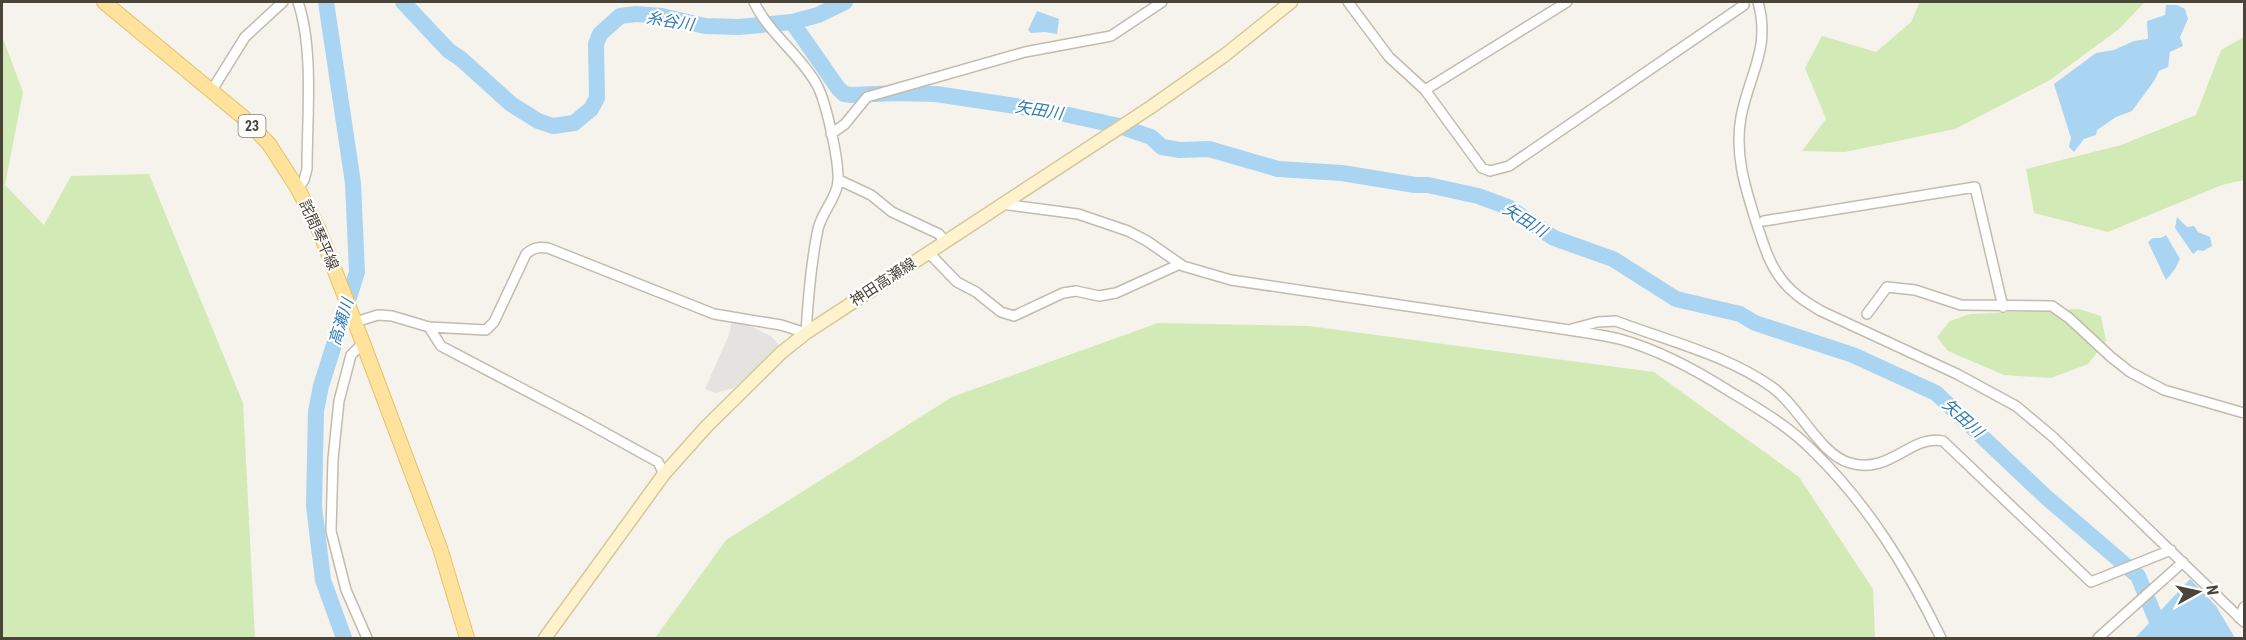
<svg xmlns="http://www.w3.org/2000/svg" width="2246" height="640" viewBox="0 0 2246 640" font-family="'Roboto Condensed','Noto Sans JP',sans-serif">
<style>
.green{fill:#d2eab5}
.parking{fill:#e5e3e0}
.water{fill:#a9d4f2}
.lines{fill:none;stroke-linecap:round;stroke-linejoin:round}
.river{stroke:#a9d4f2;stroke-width:16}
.street-casing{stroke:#c2bbae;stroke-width:12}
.secondary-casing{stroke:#d6c79b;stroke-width:15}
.primary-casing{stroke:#e6c16a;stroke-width:16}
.street{stroke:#fff;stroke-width:9}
.secondary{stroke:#fff3cd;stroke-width:12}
.primary{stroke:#ffe39c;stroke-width:14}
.labels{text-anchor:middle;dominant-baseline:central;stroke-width:4.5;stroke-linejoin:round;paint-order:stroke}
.shield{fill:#fff;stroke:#817c74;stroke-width:1.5}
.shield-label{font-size:14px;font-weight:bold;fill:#4b4439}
.street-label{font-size:15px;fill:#4b4439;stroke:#fff}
.water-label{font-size:16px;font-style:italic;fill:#2e7ab2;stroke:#fff}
</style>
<rect width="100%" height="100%" fill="#f6f3ec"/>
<!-- green -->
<path class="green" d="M1920 2H2145L2119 29 2050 80 1955 129 1845 152 1802 151 1826 119 1805 68 1822 36 1876 52 1911 22Z
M2 36 23 92 5 185 44 225 71 176 149 174 243 403 255 638H2Z
M2244 37V180L2222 185 2108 232 2034 213 2026 169 2121 145 2196 115 2221 50Z
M2079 309 2101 316 2106 341 2088 364 2051 378 2004 375 1948 351 1937 337 1950 321 1970 314Z
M1158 323 1309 326 1654 372 1799 477 1873 589 1875 638H655L726 540 952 397Z"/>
<!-- parking -->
<path class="parking" d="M732 322 746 324 771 336 780 346 734 388 715 393 705 389 729 335Z"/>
<!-- water -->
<path class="water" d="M2166 5H2177L2185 9 2188 19 2180 37 2183 46 2170 52 2168 67 2159 71 2154 81 2132 111 2116 117 2097 130 2096 135 2084 139 2074 152 2069 147 2071 138 2054 84 2096 53 2114 50 2134 41 2148 39 2147 21 2165 15Z
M1037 11 1059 19 1057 34 1045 32 1031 33 1028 30Z
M2177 217 2187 227 2194 226 2198 232 2210 237 2212 246 2203 251 2198 250 2193 254 2175 228Z
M2166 235 2180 259 2175 269 2166 280 2148 242 2153 238H2161Z
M2190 579 2216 606 2235 638H2135Z"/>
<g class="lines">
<!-- river -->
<path class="river" d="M326 2 353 183 357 272 321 386 316 411 314 506 323 580 344 638
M403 2 449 51 460 58 511 104 538 121 553 126 574 123 591 109 597 98 596 44 600 34 620 16 636 14 662 16 705 26 739 27 792 22 818 15 845 2
M792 22 838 88 844 94 851 95 897 93 936 94 1055 112 1119 126 1151 137 1162 147 1180 150 1209 149 1278 169 1342 173 1415 185H1428L1478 196 1508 207 1554 238 1613 259 1676 299 1740 314 1755 323 1853 355 1936 393 2046 497 2138 576 2164 638"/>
<!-- street casing -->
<g class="street-casing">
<path id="street" d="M298 2C314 49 307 118 307 169L304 180 298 189
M1348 2 1389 57 1425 90 1482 168 1490 171 1509 166 1744 5
M1758 2C1771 49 1749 74 1741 117 1734 155 1746 190 1757 225 1763 242 1768 261 1779 276 1790 292 1804 301 1821 311L1957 374 2016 406 2053 437 2244 622
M212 90 245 37 283 2
M1425 90 1567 2
M831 134 845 124 867 97 1025 52 1111 36 1162 2
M839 180 871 195 892 212 939 234 945 242
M1002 204 1078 214 1128 231 1147 241 1183 266 1231 280 1569 330C1587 333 1606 335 1623 340 1661 351 1696 370 1729 391 1757 408 1787 425 1811 449 1868 504 1907 568 1941 638
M1764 221 1975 187 2003 307
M929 253 957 282 976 292 1001 312 1014 316 1063 293 1076 291 1099 296 1116 293 1180 264
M1867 314 1887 287 1915 290 1961 305 2052 306 2069 318 2111 357 2130 372 2164 390 2244 413
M355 322 378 315 392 316 429 327 486 330 494 322 526 254C534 247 539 247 548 248L714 314 781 325 806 333C808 299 811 262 818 229 822 213 833 202 837 187 842 170 826 102 817 85 800 54 769 34 754 2
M429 327 441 346 582 420 658 462 664 474
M1572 329 1598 322 1616 321C1668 341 1727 355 1772 387 1799 406 1820 455 1850 463 1890 475 1911 434 1943 441L2091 582 2171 550
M363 343 351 355 339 401 333 459 331 531 346 590 367 638
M2239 618 2244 607
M2098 638 2183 562"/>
</g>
<!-- secondary casing -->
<g class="secondary-casing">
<path id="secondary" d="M545 638 664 474 706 427 781 353 806 333 1151 107 1225 55 1291 2"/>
</g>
<!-- primary casing -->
<g class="primary-casing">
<path id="primary" d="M104 2 243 117 269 144 298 189 319 230 363 343 440 548 467 638"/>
</g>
<!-- street -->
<use href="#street" class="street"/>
<!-- secondary -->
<use href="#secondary" class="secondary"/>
<!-- primary -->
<use href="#primary" class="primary"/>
</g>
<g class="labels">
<!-- shield labels -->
<rect class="shield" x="238.5" y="115" width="27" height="22" rx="4.5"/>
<g class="shield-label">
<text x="252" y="126">23</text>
</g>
<!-- street labels -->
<g class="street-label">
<text transform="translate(319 235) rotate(66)">詫間琴平線</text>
<text transform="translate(883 282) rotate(-33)">神田高瀬線</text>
</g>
<!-- water labels -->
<g class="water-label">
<text transform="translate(670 21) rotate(9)">糸谷川</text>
<text transform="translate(1039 110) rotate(9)">矢田川</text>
<text transform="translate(1525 220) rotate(32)">矢田川</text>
<text transform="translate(341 322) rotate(-73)">高瀬川</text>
<text transform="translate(1963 418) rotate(42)">矢田川</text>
</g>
</g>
<!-- border -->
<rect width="2246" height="640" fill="none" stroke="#4b4439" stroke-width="6"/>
<!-- north arrow -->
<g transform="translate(2198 592) rotate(82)" stroke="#ffffff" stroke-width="4.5" paint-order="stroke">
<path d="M0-4.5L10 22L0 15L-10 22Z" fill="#4b4439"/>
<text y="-9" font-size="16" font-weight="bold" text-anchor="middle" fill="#4b4439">N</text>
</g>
</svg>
